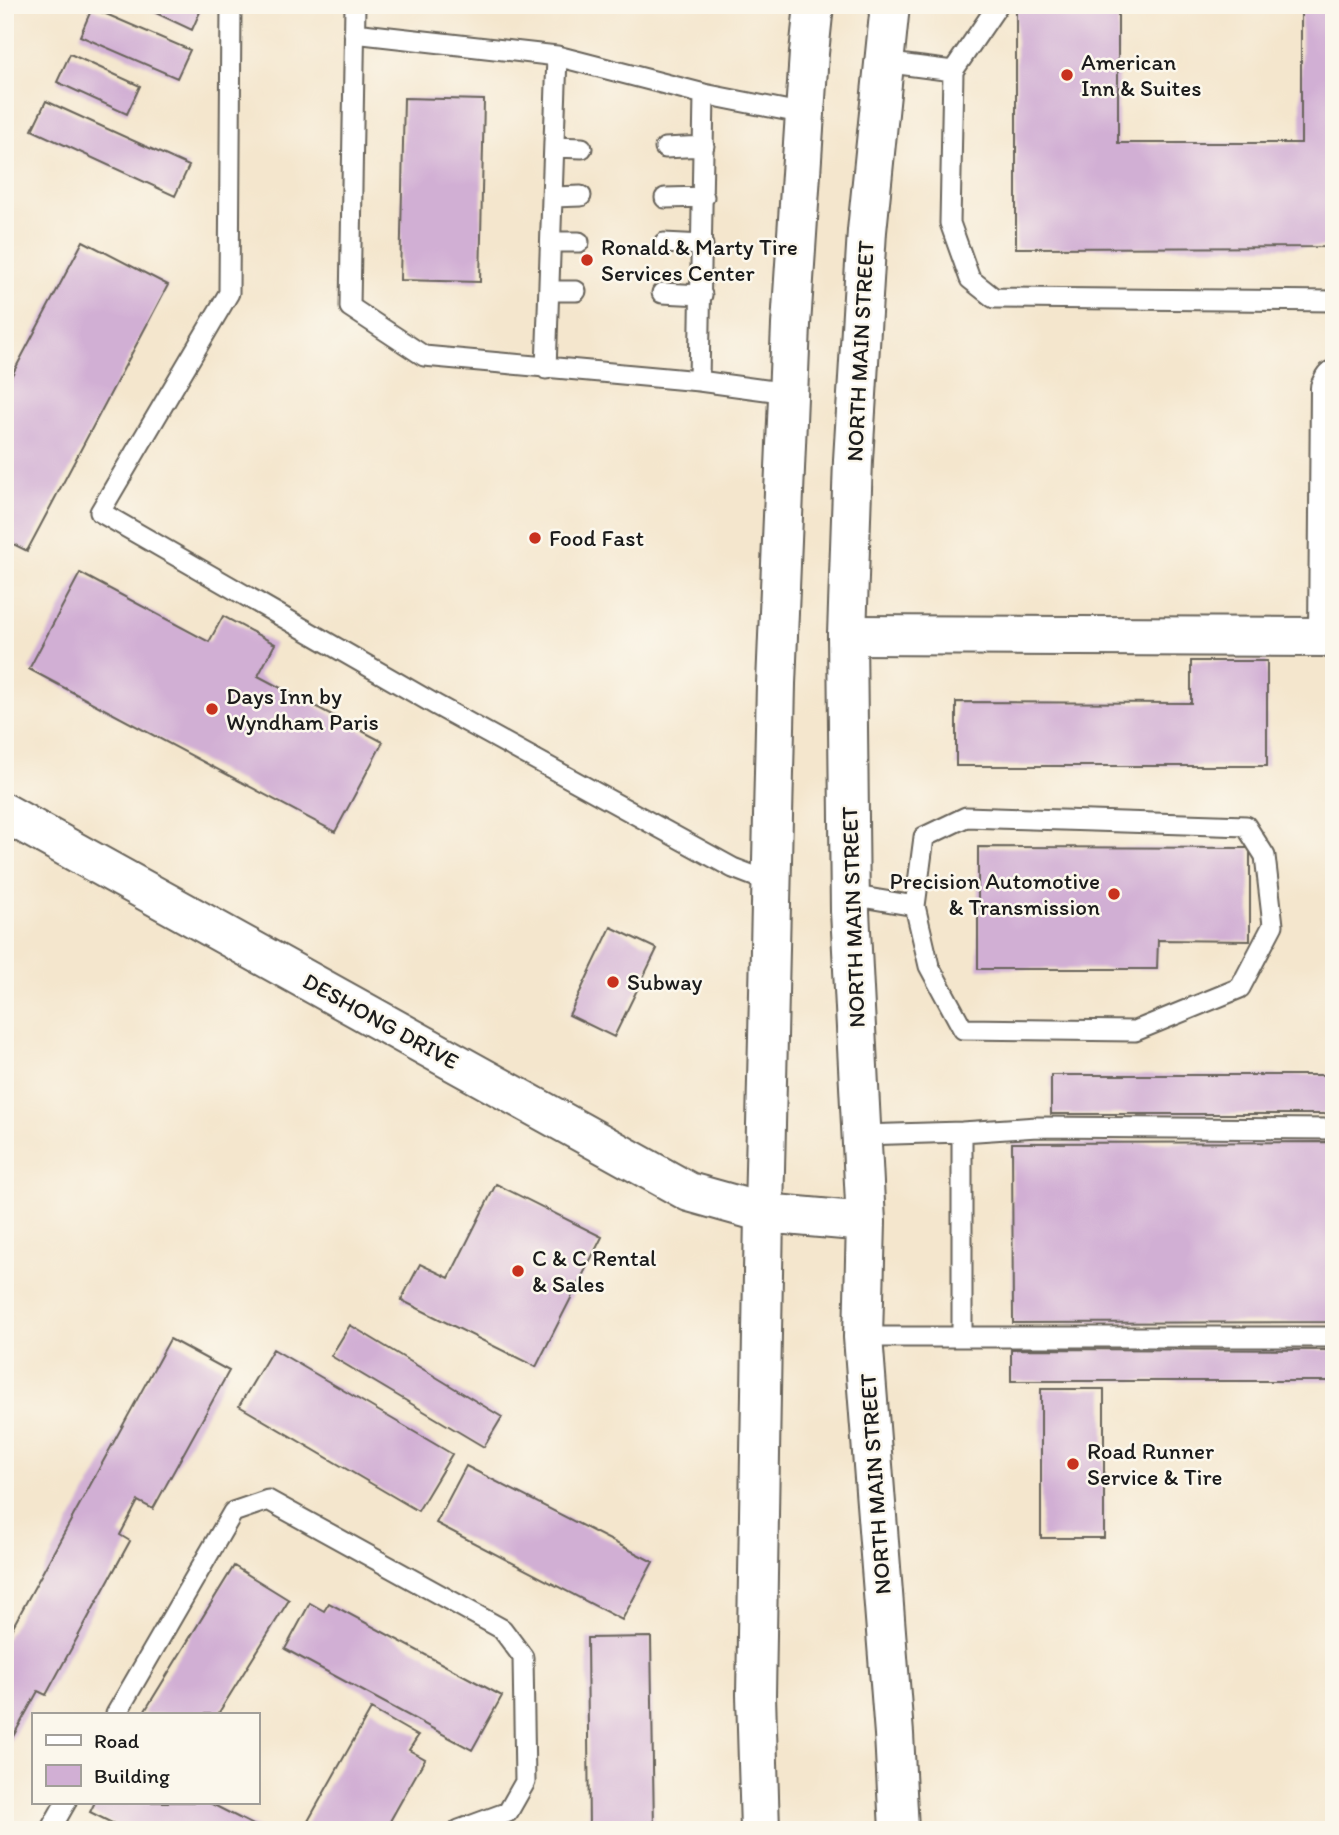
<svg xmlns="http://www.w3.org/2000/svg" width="1339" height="1835" viewBox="0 0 1339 1835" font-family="Itim,sans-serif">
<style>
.building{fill:#d1afd4}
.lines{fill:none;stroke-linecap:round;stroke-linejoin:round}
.service-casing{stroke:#68635a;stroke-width:23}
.minor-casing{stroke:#68635a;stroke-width:42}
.trunk-casing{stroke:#68635a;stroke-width:42}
.service{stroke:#fff;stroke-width:19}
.minor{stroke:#fff;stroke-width:38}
.trunk{stroke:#fff;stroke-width:38}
.poi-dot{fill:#c8321e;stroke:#fbf7ec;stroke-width:2.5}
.labels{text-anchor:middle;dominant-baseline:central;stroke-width:5;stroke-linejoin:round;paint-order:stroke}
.poi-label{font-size:23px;fill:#1c1c1c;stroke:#fbf7ec;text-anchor:start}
.street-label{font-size:23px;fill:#1c1c1c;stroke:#fbf7ec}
</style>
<rect width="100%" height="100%" fill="#fbf7ec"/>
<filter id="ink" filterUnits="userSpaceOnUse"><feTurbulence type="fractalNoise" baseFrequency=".0143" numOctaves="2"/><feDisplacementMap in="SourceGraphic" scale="14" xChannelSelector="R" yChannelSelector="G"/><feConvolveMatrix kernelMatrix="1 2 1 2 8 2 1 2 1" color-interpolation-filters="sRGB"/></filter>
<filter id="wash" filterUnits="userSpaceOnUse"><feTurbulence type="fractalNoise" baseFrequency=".00686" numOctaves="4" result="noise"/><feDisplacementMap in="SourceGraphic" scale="28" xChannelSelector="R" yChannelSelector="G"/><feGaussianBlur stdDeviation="1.57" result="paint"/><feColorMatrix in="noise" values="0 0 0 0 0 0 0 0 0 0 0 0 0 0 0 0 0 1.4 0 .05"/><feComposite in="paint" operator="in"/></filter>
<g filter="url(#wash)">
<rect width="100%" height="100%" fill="#f4e6cd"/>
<g id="blocks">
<!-- building -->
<path class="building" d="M139 5H203L192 30Z
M1301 5H1334V247L1016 248V6H1118V143H1301Z
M92 8 190 50 177 78 80 36Z
M70 54 140 86 127 114 57 82Z
M404 98 484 100 480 282 400 280Z
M46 101 189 166 175 196 32 130Z
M83 241 168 285 27 551 5 540V388Z
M80 573 209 642 223 616 275 644 258 676 383 742 335 832 29 669Z
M1191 661H1267V766H956V702L1191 703Z
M978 847 1250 848V941L1158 940 1157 969H978Z
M611 927 657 949 614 1037 569 1015Z
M1051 1075H1334V1114H1051Z
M1334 1142V1322L1013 1323 1012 1143Z
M496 1184 602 1237 536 1367 401 1300 420 1264 449 1278Z
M350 1325 502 1417 484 1447 331 1356Z
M170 1339 229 1371 153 1509 138 1501 120 1535 130 1541 46 1695 38 1691 5 1751V1641Z
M273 1349 452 1454 418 1511 239 1406Z
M1011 1349 1334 1350V1381H1011Z
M1041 1389H1104V1538H1041Z
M466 1466 653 1562 622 1620 436 1523Z
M234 1566 289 1600 218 1714H143Z
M310 1603 324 1611 329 1603 502 1696 472 1750 285 1649Z
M651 1637 654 1830H589L587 1638Z
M371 1709 418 1736 409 1750 425 1759 385 1830H303Z
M95 1802H208L263 1830H126L90 1812Z"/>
</g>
</g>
<g filter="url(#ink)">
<use href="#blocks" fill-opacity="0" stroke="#68635a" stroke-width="2"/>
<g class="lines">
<!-- service casing -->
<g class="service-casing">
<path id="service" d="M231 5 229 293 100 512 436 705 733 868 772 883
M355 5 350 307 424 356 699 381 788 393
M998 5 953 71 950 223 970 279 994 298 1334 301
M354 33 557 56 704 94 805 114
M883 62 953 71
M554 147 582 148
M665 148 704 146
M553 197 581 196
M665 198 704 197
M552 242H579
M664 243 703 245
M549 291H576
M662 293 702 295
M546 369 557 56
M699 381 704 94
M850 895 915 906 929 966 963 1029 1135 1031 1240 988 1273 925 1265 856 1246 826 966 817 924 837 915 906
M962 1132V1337
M861 1135 962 1132 1037 1127 1334 1129
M863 1337H1334
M116 1714 233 1512 268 1500 502 1629 523 1657 525 1782 508 1812 459 1830
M50 1830 66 1802"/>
</g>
<!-- minor casing -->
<g class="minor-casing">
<path id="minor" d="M847 635 1334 637
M1328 637 1330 388 1334 380
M5 813 689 1192 764 1213"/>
</g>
<!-- trunk casing -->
<g class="trunk-casing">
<path id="trunk" d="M890 5 867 231 853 460 847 635 850 911 866 1222 863 1337 894 1734 899 1830
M764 1213 866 1222
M760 1830 756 1695 764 1213 776 684 791 325 809 53 814 5"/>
</g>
<!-- service -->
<use href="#service" class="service"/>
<!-- minor -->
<use href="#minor" class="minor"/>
<!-- trunk -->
<use href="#trunk" class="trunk"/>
</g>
</g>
<!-- markers -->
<g class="poi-dot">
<circle cx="1067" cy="75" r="7"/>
<circle cx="587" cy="260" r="7"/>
<circle cx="535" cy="538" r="7"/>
<circle cx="212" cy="709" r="7"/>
<circle cx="1114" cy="894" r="7"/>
<circle cx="613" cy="982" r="7"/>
<circle cx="518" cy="1271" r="7"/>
<circle cx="1073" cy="1464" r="7"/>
</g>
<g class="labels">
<!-- poi labels -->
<g class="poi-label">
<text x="1081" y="62">American<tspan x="1081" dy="26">Inn &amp; Suites</tspan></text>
<text x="601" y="247">Ronald &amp; Marty Tire<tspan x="601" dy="26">Services Center</tspan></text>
<text x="549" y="538">Food Fast</text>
<text x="226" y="696">Days Inn by<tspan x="226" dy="26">Wyndham Paris</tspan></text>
<text x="1100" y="881" text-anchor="end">Precision Automotive<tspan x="1100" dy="26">&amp; Transmission</tspan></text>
<text x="627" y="982">Subway</text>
<text x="532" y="1258">C &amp; C Rental<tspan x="532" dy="26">&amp; Sales</tspan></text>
<text x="1087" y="1451">Road Runner<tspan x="1087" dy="26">Service &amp; Tire</tspan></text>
</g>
<!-- street labels -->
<g class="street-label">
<text transform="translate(860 351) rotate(-87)">NORTH MAIN STREET</text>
<text transform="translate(853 917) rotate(-92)">NORTH MAIN STREET</text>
<text transform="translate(381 1021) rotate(29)">DESHONG DRIVE</text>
<text transform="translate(875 1484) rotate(-94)">NORTH MAIN STREET</text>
</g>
</g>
<!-- margin -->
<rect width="1339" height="1835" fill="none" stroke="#fbf7ec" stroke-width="28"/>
<!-- legend -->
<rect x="32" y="1713" width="228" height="91" fill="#fbf7ec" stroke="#a29f99" stroke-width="2"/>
<rect x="46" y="1735" width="35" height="10" fill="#ffffff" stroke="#a29f99" stroke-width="2"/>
<text x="94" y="1748" font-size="21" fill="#1c1c1c">Road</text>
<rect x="46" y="1765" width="35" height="21" fill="#d1afd4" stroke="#a29f99" stroke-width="2"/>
<text x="94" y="1783" font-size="21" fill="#1c1c1c">Building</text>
</svg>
